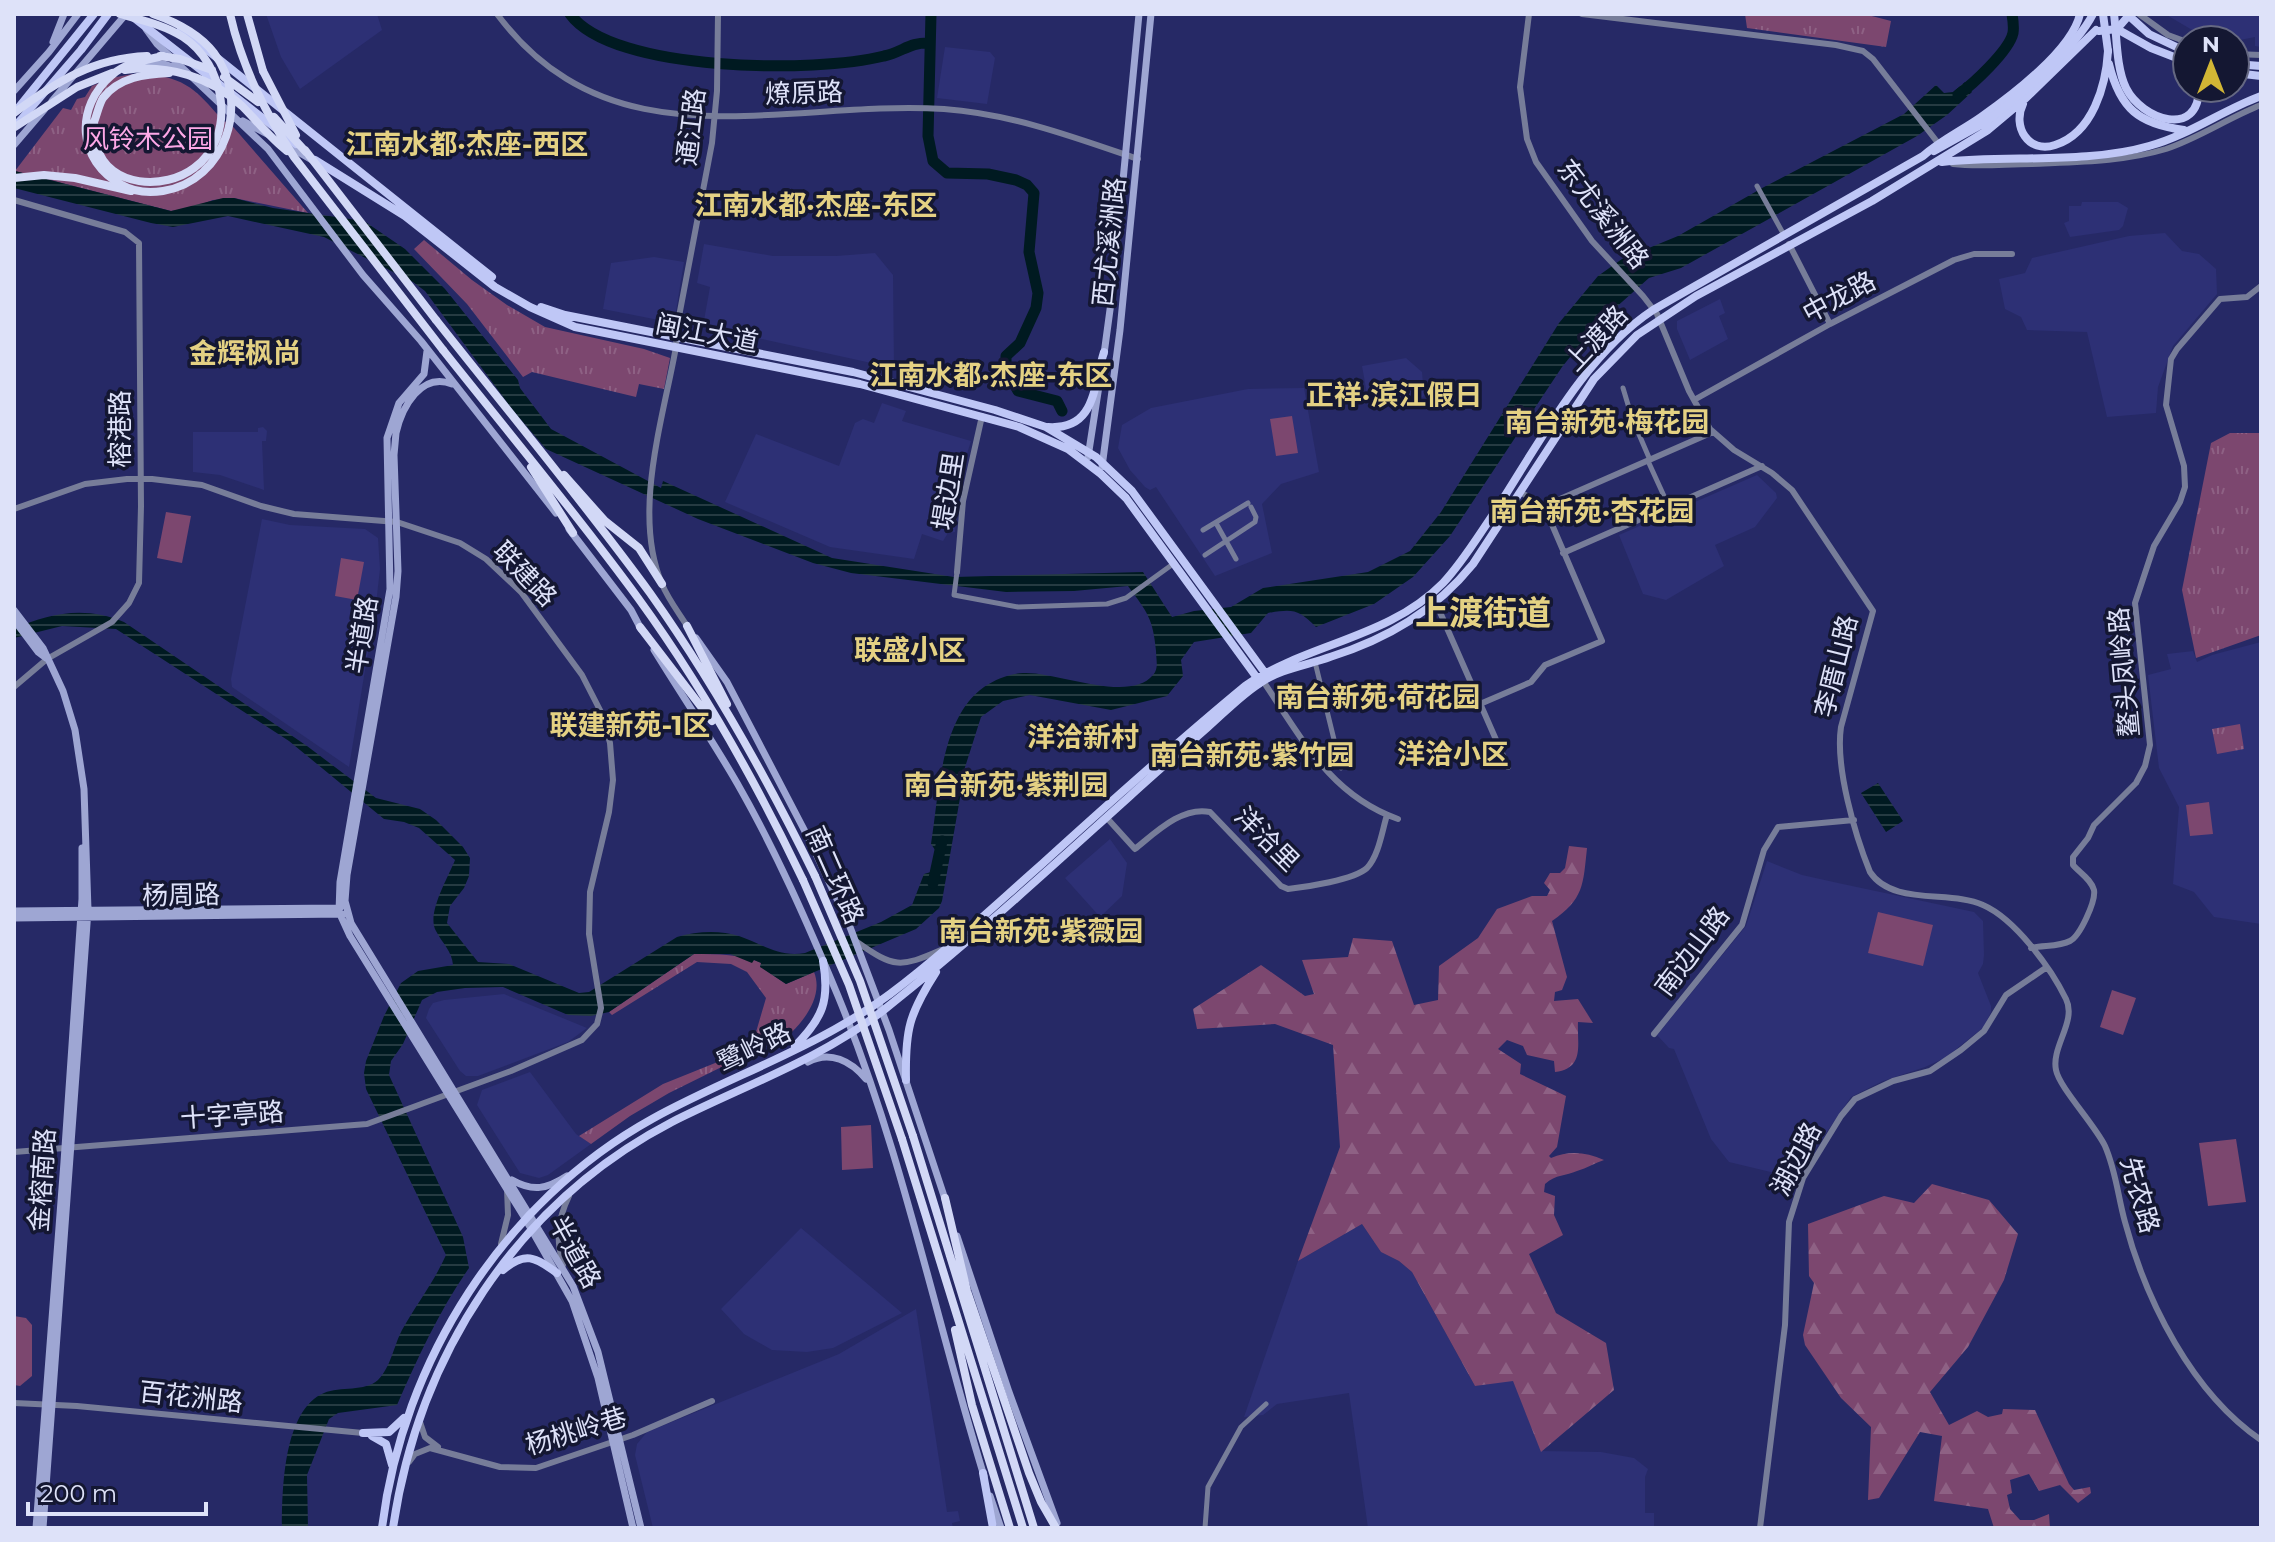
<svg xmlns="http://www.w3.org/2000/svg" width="2275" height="1542" viewBox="0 0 2275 1542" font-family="Montserrat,'Noto Sans SC',sans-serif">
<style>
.built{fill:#2d3075}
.grass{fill:#7c476f}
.forest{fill:url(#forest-firs)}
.park{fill:url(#park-tufts)}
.water{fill:url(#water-rules)}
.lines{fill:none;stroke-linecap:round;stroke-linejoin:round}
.river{stroke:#001a21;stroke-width:11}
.minor{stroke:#777d99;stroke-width:5}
.tertiary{stroke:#777d99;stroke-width:6}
.secondary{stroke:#9ea6d3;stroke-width:7}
.primary{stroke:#bfc7f6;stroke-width:8}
.trunk{stroke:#d2d8f6;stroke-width:8}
.primary-bridge{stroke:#bfc7f6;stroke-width:8}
.trunk-bridge{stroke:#d2d8f6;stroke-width:8}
.labels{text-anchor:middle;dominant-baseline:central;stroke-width:7;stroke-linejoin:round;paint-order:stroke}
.street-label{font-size:26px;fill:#dee2f9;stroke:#141732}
.park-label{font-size:26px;fill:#fda8e7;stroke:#141732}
.neighbourhood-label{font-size:28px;font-weight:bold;fill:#e4d183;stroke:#141732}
.district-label{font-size:34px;font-weight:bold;fill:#e4d183;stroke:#141732}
</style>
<defs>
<pattern id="forest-firs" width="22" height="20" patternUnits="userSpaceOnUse" patternTransform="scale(2)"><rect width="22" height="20" fill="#7c476f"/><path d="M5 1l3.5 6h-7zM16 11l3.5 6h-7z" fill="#8e6184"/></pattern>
<pattern id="park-tufts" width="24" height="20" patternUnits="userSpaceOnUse" patternTransform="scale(2)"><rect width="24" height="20" fill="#7c476f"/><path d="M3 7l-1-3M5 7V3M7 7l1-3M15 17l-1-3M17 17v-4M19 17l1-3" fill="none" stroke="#8e6184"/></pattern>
<pattern id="water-rules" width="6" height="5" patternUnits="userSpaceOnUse" patternTransform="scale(2)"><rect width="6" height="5" fill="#001a21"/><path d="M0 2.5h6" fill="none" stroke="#253b42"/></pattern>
</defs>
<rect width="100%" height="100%" fill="#262966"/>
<!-- built -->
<path class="built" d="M266 14H377L382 30 300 89 281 57Z
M2165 14H2261V47L2255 46V37L2235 41 2217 39 2199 34Z
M945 47 990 52 995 58 987 104 937 98Z
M2118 202 2128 208 2123 226 2119 230 2070 237 2064 223 2069 221V206H2081L2082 202Z
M2165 233 2182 251 2199 254 2216 269 2217 294 2173 346 2158 387 2156 413 2107 417 2087 332 2027 330 2021 317 2005 309 1999 279 2025 273 2032 258 2129 236Z
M704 244 773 256H836L875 253 893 275 894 368 703 326 710 287 697 283Z
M654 257 684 262 674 323 603 309 611 263Z
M1720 299 1725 313 1719 316 1728 339 1690 360 1677 329V321Z
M1406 358 1422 372 1424 396 1403 409 1399 388 1367 394 1362 366Z
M1304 388 1319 472 1281 484 1262 504 1272 553 1215 576 1156 487 1150 490 1145 487 1130 470 1118 448 1122 425 1151 408 1248 389Z
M882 403 906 411 902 421 971 441 953 498 958 503 955 532 948 533 943 541 922 534 914 559 830 547 725 502 756 434 839 466 855 423 863 419 874 423Z
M263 427 267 431 266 441H262L264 490 220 475 193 472V432H258V428Z
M1757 475 1776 493 1777 498 1755 527 1715 545 1724 566 1666 600 1643 594 1619 535Z
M262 519 290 525 365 529 378 538 380 569 376 604 349 767 232 687 231 679Z
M2261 642V924L2214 917 2194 892 2173 884 2179 807 2159 768 2148 675 2171 669 2167 654 2193 651 2197 662 2212 655Z
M1110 839 1127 863 1122 896 1100 917 1065 878Z
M1767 861 1802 875 1838 883 1974 912 1983 921 1984 955 1983 964 1978 973 1991 1006V1012L1984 1027 1945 1058 1925 1067 1883 1081 1851 1097 1795 1178 1729 1162 1711 1139 1674 1049 1669 1048 1657 1035 1746 926Z
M504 994 587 1028 568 1042 478 1076H466L460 1071 426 1018 429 1009 433 1003 444 1000Z
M530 1072 576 1134 591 1144 548 1175 539 1178 520 1173 477 1105 482 1090Z
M1362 1224 1381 1252 1399 1261 1412 1272 1475 1386 1513 1380 1541 1451 1601 1452 1634 1458 1648 1469 1645 1477V1513H1654V1528H1368L1349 1393 1277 1404 1263 1415 1244 1417 1298 1261Z
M801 1228 902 1313 833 1348 807 1352 772 1350 744 1334 721 1309Z
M916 1309 947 1512 958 1511 960 1521 952 1523 953 1528H653L635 1455 637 1444 647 1432 839 1354Z"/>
<!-- grass -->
<path class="grass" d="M1292 416 1298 453 1276 456 1270 419Z
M166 512 191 516 182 563 157 558Z
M341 558 364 562 357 600 335 596Z
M2209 802 2213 834 2190 836 2186 805Z
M1878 912 1933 925 1923 966 1868 953Z
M2112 990 2136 998 2123 1035 2100 1027Z
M871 1125 873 1168 842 1170 841 1127Z
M2236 1139 2246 1202 2208 1206 2199 1143Z
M14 1316 26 1318 32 1325V1376L20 1386 14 1385Z"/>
<!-- forest -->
<path class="forest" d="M1569 846 1587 848C1583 885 1584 899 1552 921L1567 977 1562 990 1555 992 1554 1001 1578 999 1593 1023 1578 1022C1577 1045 1585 1068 1555 1072L1554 1061 1527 1055 1523 1046 1507 1040 1498 1049 1521 1064 1520 1074 1566 1096 1557 1147 1549 1156 1551 1158C1569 1150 1586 1152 1604 1160 1595 1163 1587 1168 1577 1171 1566 1176 1556 1174 1545 1184L1544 1192 1555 1196 1554 1215 1563 1235 1529 1254 1556 1313 1606 1343 1614 1390 1541 1452 1513 1381 1475 1386 1412 1272 1399 1261 1381 1252 1362 1224 1298 1261 1340 1147 1333 1045 1275 1024 1197 1029 1193 1009 1261 965 1305 996 1314 994 1302 960 1348 957 1353 938 1392 941 1414 1005 1438 1000 1439 966 1478 938 1497 909 1532 896H1547L1550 890 1544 883 1550 873H1560L1565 868Z
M1932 1184 1989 1200 2018 1234 2004 1280 1968 1347 1930 1392 1949 1425 1977 1411 1988 1417 2002 1414 2003 1409 2035 1410 2069 1484 2074 1490 2090 1487 2091 1493 2078 1503 2060 1485 2039 1491 2029 1474 2010 1480 2012 1493 2007 1495 2010 1509 2020 1520H2034L2049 1514 2050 1528H1994L1988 1509 1934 1501 1942 1436 1920 1432 1879 1498 1868 1500 1871 1427 1841 1398 1805 1345 1803 1335 1814 1283 1809 1276 1808 1224 1884 1196 1914 1203Z"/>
<!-- park -->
<path class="park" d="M1745 14H1864L1891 21 1886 47 1747 28Z
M133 74C183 75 193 86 224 122L228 121 308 213 234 198 213 200 191 208 171 211 15 171 63 108 71 110 77 99 85 97 92 86 111 78Z
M424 240 472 280 507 305 545 327 644 349 670 358 664 389 639 384 636 397 532 372 523 377 467 304 414 249Z
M2230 433H2261V635L2196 658 2182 590 2211 443Z
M2240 724 2244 749 2217 754 2212 729Z
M694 954C718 954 741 954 762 963L760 966 786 984 814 972C823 994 807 1017 792 1032L669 1093 630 1116 591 1144 579 1136 663 1084 740 1053 754 1039 766 998 747 972 731 964 697 962 612 1015 609 1012Z"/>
<!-- water -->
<path class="water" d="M1965 82 1972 92 1947 115 1917 136 1681 268 1649 278 1596 325 1562 367 1450 536 1413 577 1374 604 1316 627C1298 609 1293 609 1268 613L1251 633 1194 642 1181 660 1183 676 1167 696 1111 710 1030 695 1003 701 981 717 960 783V798L942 901 939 908 916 929 786 984 760 967 761 963 754 960 752 963 730 954H694L609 1012 591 1016 568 1015 503 987 465 988 437 992 422 1000 403 1044 391 1061 389 1075 463 1237 469 1268C439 1311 418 1357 397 1405L338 1413 329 1419 307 1475 308 1528H282C282 1491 283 1410 324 1393 340 1386 365 1392 378 1380 391 1367 394 1345 402 1330 416 1305 434 1282 446 1255L366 1089 364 1073 366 1061 384 1016 401 983 418 971 453 965C452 951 442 943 436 931 426 914 448 878 455 860L419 828 404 822 384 819 289 741 116 629 62 626 14 638V629C50 612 87 606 124 622L307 746 376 798 420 809 436 820 463 847 470 858 469 876 464 888 450 906 447 923 478 962 509 964 579 993 589 992 677 937C697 931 720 930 739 936 762 944 780 958 805 953L881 922 912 905 924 874 941 869 942 860 931 844C939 795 940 718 984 687 996 679 1009 674 1023 673 1056 671 1129 704 1153 675 1159 669 1156 659 1156 651 1153 618 1147 612 1128 586L1074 591 1006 592 851 573 813 563 698 519 546 449 512 409 425 291 413 282 324 237 228 216 173 227 151 223 14 188 15 171 171 211 223 198H234L273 208 364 221 405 249 445 289 518 380 520 388 551 429 661 488 663 481 832 558 954 577 1143 572 1172 617 1194 611 1231 607 1263 588 1368 572 1410 551 1441 512 1559 323 1598 276 1622 259 1678 236 1764 187 1904 114 1936 85 1944 93 1953 92Z
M1878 783 1903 821 1886 832 1861 793Z"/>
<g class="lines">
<!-- river -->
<path class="river" d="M570 14C613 73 817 73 884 56 903 52 909 42 930 43
M931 14 928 136 933 161 947 173 988 174 1016 180 1027 185 1034 193 1029 252 1038 293 1036 308 1020 343 1006 356V367L1018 391 1057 401 1062 411
M1958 95C1973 84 2009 51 2013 33 2014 27 2013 20 2012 14
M933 883 942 841"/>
<!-- minor -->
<path class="minor" d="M1757 186 1784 235
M1623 388 1632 418 1650 460
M1648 461 1669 507
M1216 523 1236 559
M1203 530 1248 503
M1205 555 1255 522 1256 517 1251 507
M957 572 954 595 1018 607 1107 604 1126 598 1173 564
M1315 662 1341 768
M1205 1528 1208 1487 1241 1427 1266 1404"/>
<!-- tertiary -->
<path class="tertiary" d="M497 14C613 169 784 99 944 109 1012 114 1074 137 1138 159
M1529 14 1520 87 1527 139 1536 162 1592 241 1643 296 1657 314 1689 391 1710 429 1734 450 1772 473 1792 490 1873 611 1841 727C1835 767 1855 835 1870 872 1892 906 1951 890 1983 905 2015 919 2051 968 2066 999 2077 1021 2051 1047 2056 1070 2059 1087 2095 1125 2105 1146 2116 1171 2118 1197 2125 1222 2146 1301 2192 1393 2261 1440
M1582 14 1836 45 1863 51 1873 59 1938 143
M2139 14 2168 35 2187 42
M2235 54 2261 55
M1953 164C1979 167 2005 164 2032 164 2077 162 2123 162 2166 149 2199 138 2228 118 2261 105
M14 200 125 232 139 243 141 506 139 583 129 603 112 622 47 659 14 687
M1789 244 1830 324
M1694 400 1830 324 1954 260 1974 254H2012
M1544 506 1713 432
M14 509 85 484 127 479H152L202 485 261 506 294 514 397 522 460 543 486 559 521 592 582 675 602 714 610 743 613 780 609 812 590 892 589 934 601 1008 597 1024 582 1040 511 1071 367 1124 14 1152
M1563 553 1762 466
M957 572 963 501 982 416
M1436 603 1508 767
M687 626C679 613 668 599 662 584 632 514 663 419 676 347L677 327 712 143 717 91 718 14
M1263 681C1301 737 1330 795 1398 819
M1480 704 1531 682 1545 665 1602 641 1544 506 1520 492
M1106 817 1135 849C1155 833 1182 806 1210 812L1281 886 1288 889C1306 887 1354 880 1367 868 1379 855 1382 831 1387 815
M857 942C894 968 900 968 941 950
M2031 948C2043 945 2059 947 2070 941 2080 936 2096 901 2094 890 2091 879 2080 873 2073 865V857L2088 838 2094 825 2136 783 2145 766 2150 745 2135 603 2154 546 2180 502 2185 487 2184 466 2166 405 2171 359 2177 349 2220 299 2247 297 2261 286
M1654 1034 1742 925 1764 850 1778 827 1854 820
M501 1244 508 1215 507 1189
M563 1265C556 1239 557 1221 569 1196
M14 1403 77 1406 363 1433
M420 1422 425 1437 438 1447
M409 1462 415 1454 430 1448 500 1467 536 1468 633 1435 712 1401
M1760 1528 1785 1325 1789 1222 1803 1178 1841 1116 1855 1099 1893 1081 1930 1071 1961 1050 1984 1031 2006 995 2047 967"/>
<!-- secondary -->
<path class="secondary" d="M146 29 157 44 268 149 363 275 421 341 556 513
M53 42 64 14
M140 63 164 64 182 70
M14 91 49 52 78 14
M52 101 126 14
M243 121 267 134
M14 145 44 110
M288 146 312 160
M427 351 424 374 399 403 387 438 390 589 340 882 339 912 350 936 526 1220 572 1301 598 1378 633 1528
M1104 354 1112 295 1139 14
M452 384C421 372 402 407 396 433L394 455 398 571 396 597 347 875 345 901 351 923 573 1286 598 1352 641 1528
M1088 457 1099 386
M1102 467 1120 330 1151 14
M569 529 631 610 641 629
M14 610 43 648 63 691 75 730 84 789 88 910 43 1528
M14 620 38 652 46 658
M696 638 727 682 810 841 850 927 889 1030 946 1202
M654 650C681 694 711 738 737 783 776 851 808 924 838 996 902 1151 935 1317 984 1476
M14 911 340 908
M14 918 344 914
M808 1062C830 1050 851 1061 866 1079
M512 1180C533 1192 547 1189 567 1176
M957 1236 1009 1392 1057 1523
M990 1496 1001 1528
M36 1528 64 1162 82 899V848"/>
<!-- primary -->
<path class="primary" d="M133 17 296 144
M181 29 492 277
M2117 29 2151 48 2187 62
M2099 31 2117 29 2130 14
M2109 64C2120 109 2139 124 2184 130
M2235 64 2261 66
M2235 73 2261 76
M2023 104C2012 126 2028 154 2055 145 2093 133 2106 85 2108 51
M19 107 94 14
M1934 151 1986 122
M315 160 405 216 495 287 530 307 575 327 860 384 1019 427 1068 449 1101 474 1126 498 1260 682
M1942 162C2008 155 2087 164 2149 146 2189 135 2223 110 2261 96
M541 307 565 315 853 372 995 410 1046 427 1096 457 1132 491 1268 677
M1048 427C1096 430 1093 387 1104 352
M795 1046C823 1018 830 1000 823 961
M906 1080C905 1030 909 1014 936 972
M503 1270C525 1251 535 1257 557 1273
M363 1433 389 1432 404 1418
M372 1436 386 1444 392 1465
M983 1473 993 1528
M382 1528C402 1362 504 1201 652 1119 730 1076 817 1048 890 994 943 954 992 908 1042 864 1108 804 1176 743 1245 686 1307 643 1388 639 1443 583 1461 564 1475 541 1490 519 1537 448 1582 357 1653 310L1923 156C1941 140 1961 131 1981 117 2011 96 2072 50 2080 14
M393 1528C418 1357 516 1203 672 1122 743 1086 822 1059 885 1009 970 942 1049 869 1129 797 1155 773 1182 750 1208 727 1225 712 1241 695 1260 683 1280 669 1308 665 1330 657 1387 639 1435 611 1473 564L1594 379 1637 335 1696 296 1872 201 1988 130 2025 99 2096 30"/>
<!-- trunk -->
<path class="trunk" d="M247 14 263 71
M94 122C97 115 99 104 103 98 119 77 146 74 169 73
M14 178 44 175 75 178 131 191
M436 320C508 411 582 500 650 593 713 682 767 778 815 876
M443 350C508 432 576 513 638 598 702 686 756 782 803 880
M531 467 573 533
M564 475 605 521 639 548 662 584
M687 626 727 704
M640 627 712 721
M913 1136 1034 1528
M902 1139 1023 1528
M945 1198 967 1291 1029 1473 1041 1502 1056 1528
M955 1330 972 1405 1010 1528"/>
<!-- primary-bridge -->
<path class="primary-bridge" d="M2103 14 2108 51
M2114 14C2117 37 2116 67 2126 88 2142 120 2199 139 2199 88
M2127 14 2149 34 2187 52
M1986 122C2017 98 2076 48 2093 14
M17 124 81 50 108 14"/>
<!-- trunk-bridge -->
<path class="trunk-bridge" d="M153 14C176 22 199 33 214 53 251 102 226 181 163 191 149 193 134 192 122 185 77 161 74 107 112 75 125 63 146 60 163 56
M230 14C242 67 265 112 294 157L443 350
M160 56 180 59 212 70
M125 70C167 64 211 77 242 106 257 121 270 138 287 151
M263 71 296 135
M224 77 258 102
M14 113C56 82 93 58 147 56
M274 117 306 152
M94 122C95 130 94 139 97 147 109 188 165 190 194 168 238 136 225 64 183 37 165 25 141 20 120 14
M15 127 77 87 112 73
M305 150 436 320
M815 876 860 981 913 1136
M803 880 849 985 902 1139"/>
</g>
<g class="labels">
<!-- street labels -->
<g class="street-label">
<text transform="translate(804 93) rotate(-2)">燎原路</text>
<text transform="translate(691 127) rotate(-83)">通江路</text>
<text transform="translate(1603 214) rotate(52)">东尤溪洲路</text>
<text transform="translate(1109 242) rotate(-84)">西尤溪洲路</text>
<text transform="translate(1839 297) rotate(-28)">中龙路</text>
<text transform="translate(707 333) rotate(11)">闽江大道</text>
<text transform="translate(1596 338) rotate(-47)">上渡路</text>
<text transform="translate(120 429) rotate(-90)">榕港路</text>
<text transform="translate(948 491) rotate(-81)">堤边里</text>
<text transform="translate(525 574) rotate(46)">联建路</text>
<text transform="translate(362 635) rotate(-81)">半道路</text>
<text transform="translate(1836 666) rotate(-76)">李厝山路</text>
<text transform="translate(2124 672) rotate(-95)">鳌头凤岭路</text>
<text transform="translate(1267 839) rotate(45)">洋洽里</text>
<text transform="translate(835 875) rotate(66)">南二环路</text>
<text transform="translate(181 895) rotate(-1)">杨周路</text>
<text transform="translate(1692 951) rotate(-53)">南边山路</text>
<text transform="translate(754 1047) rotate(-26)">鹭岭路</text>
<text transform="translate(232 1115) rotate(-4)">十字亭路</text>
<text transform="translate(1796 1159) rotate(-63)">湖边路</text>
<text transform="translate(42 1180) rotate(-86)">金榕南路</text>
<text transform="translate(2140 1195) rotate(74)">先农路</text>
<text transform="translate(575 1252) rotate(61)">半道路</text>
<text transform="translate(191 1397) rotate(6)">百花洲路</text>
<text transform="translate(576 1431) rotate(-17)">杨桃岭巷</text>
</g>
<!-- park labels -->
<g class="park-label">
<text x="148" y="139">风铃木公园</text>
</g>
<!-- neighbourhood labels -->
<g class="neighbourhood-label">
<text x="467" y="144">江南水都·杰座-西区</text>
<text x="816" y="205">江南水都·杰座-东区</text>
<text x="245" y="353">金辉枫尚</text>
<text x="991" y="375">江南水都·杰座-东区</text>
<text x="1394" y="395">正祥·滨江假日</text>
<text x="1607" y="422">南台新苑·梅花园</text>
<text x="1592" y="511">南台新苑·杏花园</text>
<text x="910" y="650">联盛小区</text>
<text x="1378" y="697">南台新苑·荷花园</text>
<text x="630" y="725">联建新苑-1区</text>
<text x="1083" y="737">洋洽新村</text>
<text x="1453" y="754">洋洽小区</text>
<text x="1252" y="755">南台新苑·紫竹园</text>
<text x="1006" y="785">南台新苑·紫荆园</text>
<text x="1041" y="931">南台新苑·紫薇园</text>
</g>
<!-- district labels -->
<g class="district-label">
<text x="1483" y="613">上渡街道</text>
</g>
</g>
<!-- border -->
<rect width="2275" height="1542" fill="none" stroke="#dee2f9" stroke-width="32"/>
<!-- north arrow -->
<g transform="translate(2211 64)"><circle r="38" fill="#141732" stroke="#656882" stroke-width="2"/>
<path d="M0-6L14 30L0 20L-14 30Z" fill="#d2b635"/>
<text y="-12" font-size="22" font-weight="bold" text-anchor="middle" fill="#dee2f9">N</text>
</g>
<!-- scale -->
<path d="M28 1502v12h178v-12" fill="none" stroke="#dee2f9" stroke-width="4"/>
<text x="40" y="1502" font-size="24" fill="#dee2f9" stroke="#141732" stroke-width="6" paint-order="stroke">200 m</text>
</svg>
